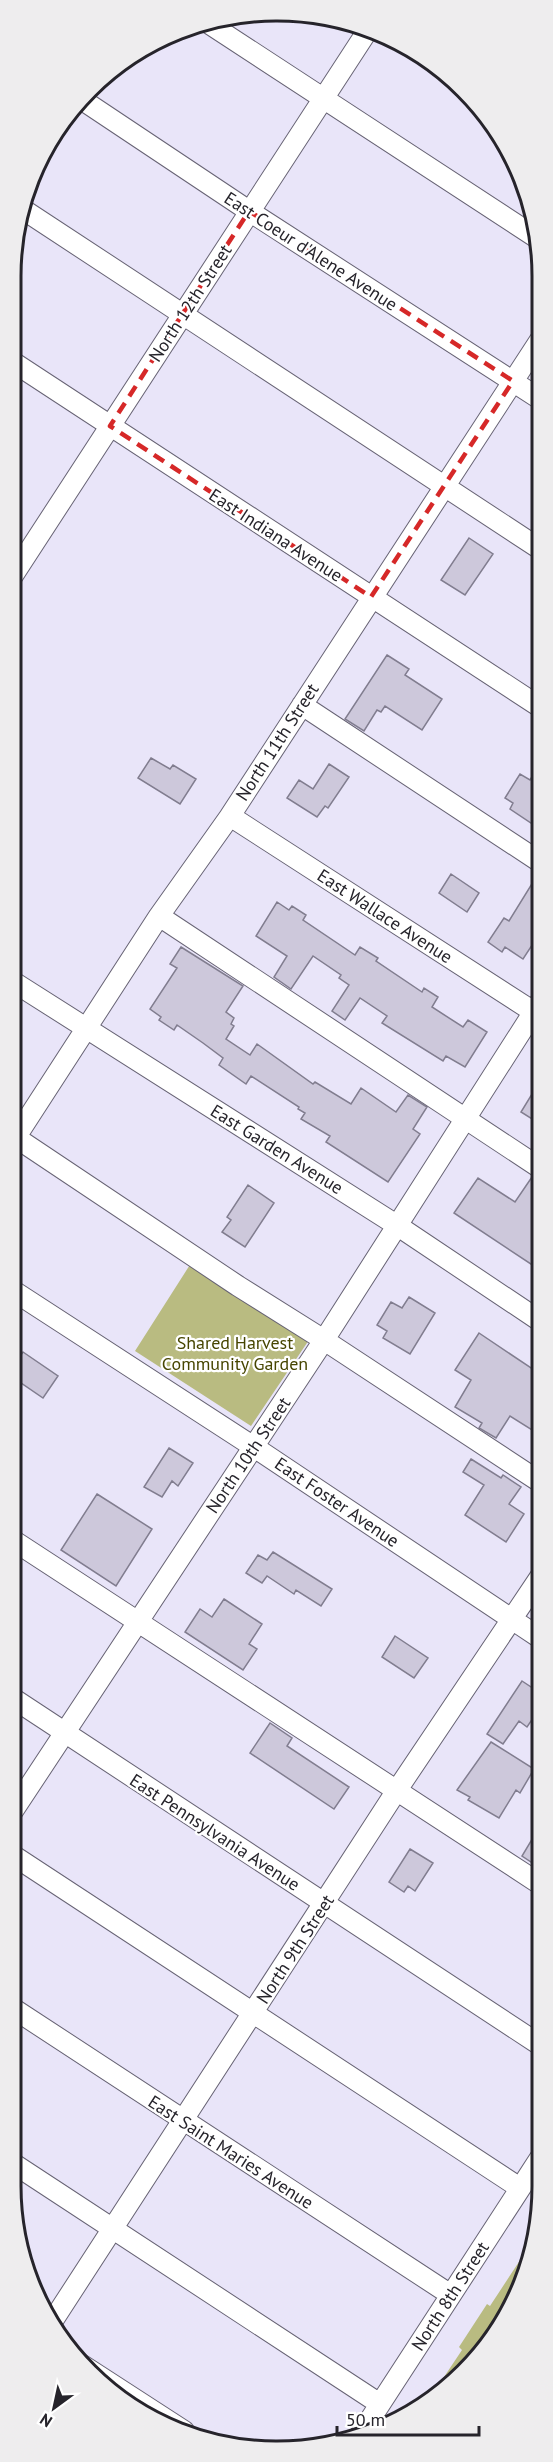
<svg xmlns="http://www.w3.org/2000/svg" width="553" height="2462" viewBox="0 0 553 2462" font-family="'PT Sans',sans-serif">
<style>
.green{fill:#b9bb81}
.building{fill:#cdc8db;stroke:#817d8f;stroke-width:1.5}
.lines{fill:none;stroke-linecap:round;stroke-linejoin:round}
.minor-casing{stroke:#676374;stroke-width:22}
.minor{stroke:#fff;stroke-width:20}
.marked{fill:none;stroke:#d62828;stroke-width:4.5;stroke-dasharray:12 8;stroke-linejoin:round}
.labels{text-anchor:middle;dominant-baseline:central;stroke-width:4.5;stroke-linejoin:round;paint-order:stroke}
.street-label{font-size:18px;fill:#26242b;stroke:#fff}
.park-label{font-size:18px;fill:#464500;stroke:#fff}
.rim{fill:none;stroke:#26242b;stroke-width:3}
</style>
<rect width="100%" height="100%" fill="#e9e5f9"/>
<!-- green -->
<path class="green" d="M193 1260 311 1337 251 1426 135 1351Z
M534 2239 507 2318 439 2396 428 2401 462 2350 459 2347 487 2304 490 2306Z"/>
<!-- building -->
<path class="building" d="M469 538 493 554 465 595 441 580Z
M387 655 409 669 405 675 442 699 422 730 385 706 381 712 377 710 364 731 345 719Z
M151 758 170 769 173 765 196 779 180 804 138 778Z
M329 764 349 777 328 808 325 806 317 817 287 798 299 780 313 789Z
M540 764V829L510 809 513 803 505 798 520 774 530 780Z
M451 874 479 893 467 912 439 893Z
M538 874H540V933L523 959 505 947 502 952 488 942 504 918 509 921Z
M277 902 289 910 292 906 306 915 303 920 355 955 360 947 378 958 376 961 422 992 424 988 438 997 432 1007 463 1027 468 1020 487 1032 465 1067 446 1056 443 1061 382 1023 387 1016 360 998 345 1020 332 1011 349 985 339 978 341 975 313 956 291 989 274 977 287 956 256 936Z
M181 947 243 986 226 1012 234 1018 231 1024 234 1026 226 1039 250 1055 257 1044 313 1084 315 1082 351 1104 361 1088 396 1112 408 1095 427 1107 413 1129 420 1134 388 1182 326 1142 330 1136 301 1119 305 1113 298 1109 299 1107 251 1076 246 1084 219 1065 223 1058 203 1043 177 1025 174 1030 159 1020 161 1017 150 1009 177 968 170 964Z
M540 1081V1124L521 1112Z
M532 1177 540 1180V1270L454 1213 478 1178 515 1202Z
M248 1185 274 1203 245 1247 222 1232 231 1220 227 1217Z
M409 1297 435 1313 410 1354 383 1338 387 1331 377 1325 391 1302 402 1308Z
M479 1333 540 1374V1435L510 1416 496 1438 479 1428 482 1423 455 1407 471 1380 455 1370Z
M23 1352 58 1376 43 1398 11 1376V1369Z
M169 1448 193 1463 178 1486 172 1481 162 1497 144 1487Z
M471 1459 501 1478 503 1475 521 1487 509 1504 524 1514 506 1542 465 1515 484 1485 463 1472Z
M97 1494 152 1529 116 1586 61 1550Z
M273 1552 332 1589 321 1606 296 1590 294 1594 267 1576 262 1583 246 1573 258 1555 267 1560Z
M224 1599 262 1624 249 1644 257 1649 243 1670 185 1632 200 1609 212 1617Z
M395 1636 428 1658 414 1678 382 1657Z
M522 1681 540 1693V1708L527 1727 519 1721 503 1744 487 1734Z
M270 1723 292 1738 287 1746 349 1787 334 1809 250 1753Z
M491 1742 534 1769 520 1793 516 1790 499 1818 468 1800 470 1797 457 1790Z
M540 1826V1854L534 1864 522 1856Z
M410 1849 433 1863 415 1891 408 1886 404 1892 389 1882Z"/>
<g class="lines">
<!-- minor casing -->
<g class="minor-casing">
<path id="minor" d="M205 21 540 240
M84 101 249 211 540 399
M24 210 540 549
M13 362 540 707
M12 577 368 30
M302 705 540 862
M230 816 540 1016
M159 916 540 1168
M12 981 398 1226 540 1321
M15 1137 238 1286 324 1340 540 1482
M12 1143 159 916 230 816 540 340
M12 1290 254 1447 540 1638
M11 1539 540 1884
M11 1697 540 2045
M11 1814 324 1340 540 1002
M11 1854 520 2188
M11 2007 451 2295
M11 2162 380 2404
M52 2322 397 1790 540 1577
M76 2361 184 2431
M360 2435 540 2158"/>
</g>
<!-- minor -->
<use href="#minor" class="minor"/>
</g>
<!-- marked area -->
<path class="marked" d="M249 211 513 381 371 597 110 426Z"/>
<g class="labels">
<!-- street labels -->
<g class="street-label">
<text transform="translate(311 251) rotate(33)">East Coeur d'Alene Avenue</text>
<text transform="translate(190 303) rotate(-57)">North 12th Street</text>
<text transform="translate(276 535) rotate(33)">East Indiana Avenue</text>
<text transform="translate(277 742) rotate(-57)">North 11th Street</text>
<text transform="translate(385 916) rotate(33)">East Wallace Avenue</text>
<text transform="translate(277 1149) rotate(32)">East Garden Avenue</text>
<text transform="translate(248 1455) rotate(-56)">North 10th Street</text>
<text transform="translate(337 1502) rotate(34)">East Foster Avenue</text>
<text transform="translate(215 1832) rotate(33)">East Pennsylvania Avenue</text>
<text transform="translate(295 1949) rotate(-57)">North 9th Street</text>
<text transform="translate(231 2152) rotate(33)">East Saint Maries Avenue</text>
<text transform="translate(450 2296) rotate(-57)">North 8th Street</text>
</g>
<!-- park labels -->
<g class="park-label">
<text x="235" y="1342">Shared Harvest<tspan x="235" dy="21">Community Garden</tspan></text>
</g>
</g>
<!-- crop -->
<path d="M0 0H553V2462H0ZM276 21H277A255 255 0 0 1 532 276V2186A255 255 0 0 1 277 2441H276A255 255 0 0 1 21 2186V276A255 255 0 0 1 276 21Z" fill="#eeedee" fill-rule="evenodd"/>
<path class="rim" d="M276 21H277A255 255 0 0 1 532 276V2186A255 255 0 0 1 277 2441H276A255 255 0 0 1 21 2186V276A255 255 0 0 1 276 21Z"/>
<!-- north arrow -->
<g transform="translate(54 2408) rotate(213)" stroke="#ffffff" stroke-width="4.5" paint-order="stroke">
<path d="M0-4.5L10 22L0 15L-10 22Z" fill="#26242b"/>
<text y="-9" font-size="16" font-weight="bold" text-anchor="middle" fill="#26242b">N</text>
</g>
<!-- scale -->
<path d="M337 2426v9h142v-9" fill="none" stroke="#26242b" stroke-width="3"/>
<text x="346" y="2426" font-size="18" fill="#26242b" stroke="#ffffff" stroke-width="4.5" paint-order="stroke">50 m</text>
</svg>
